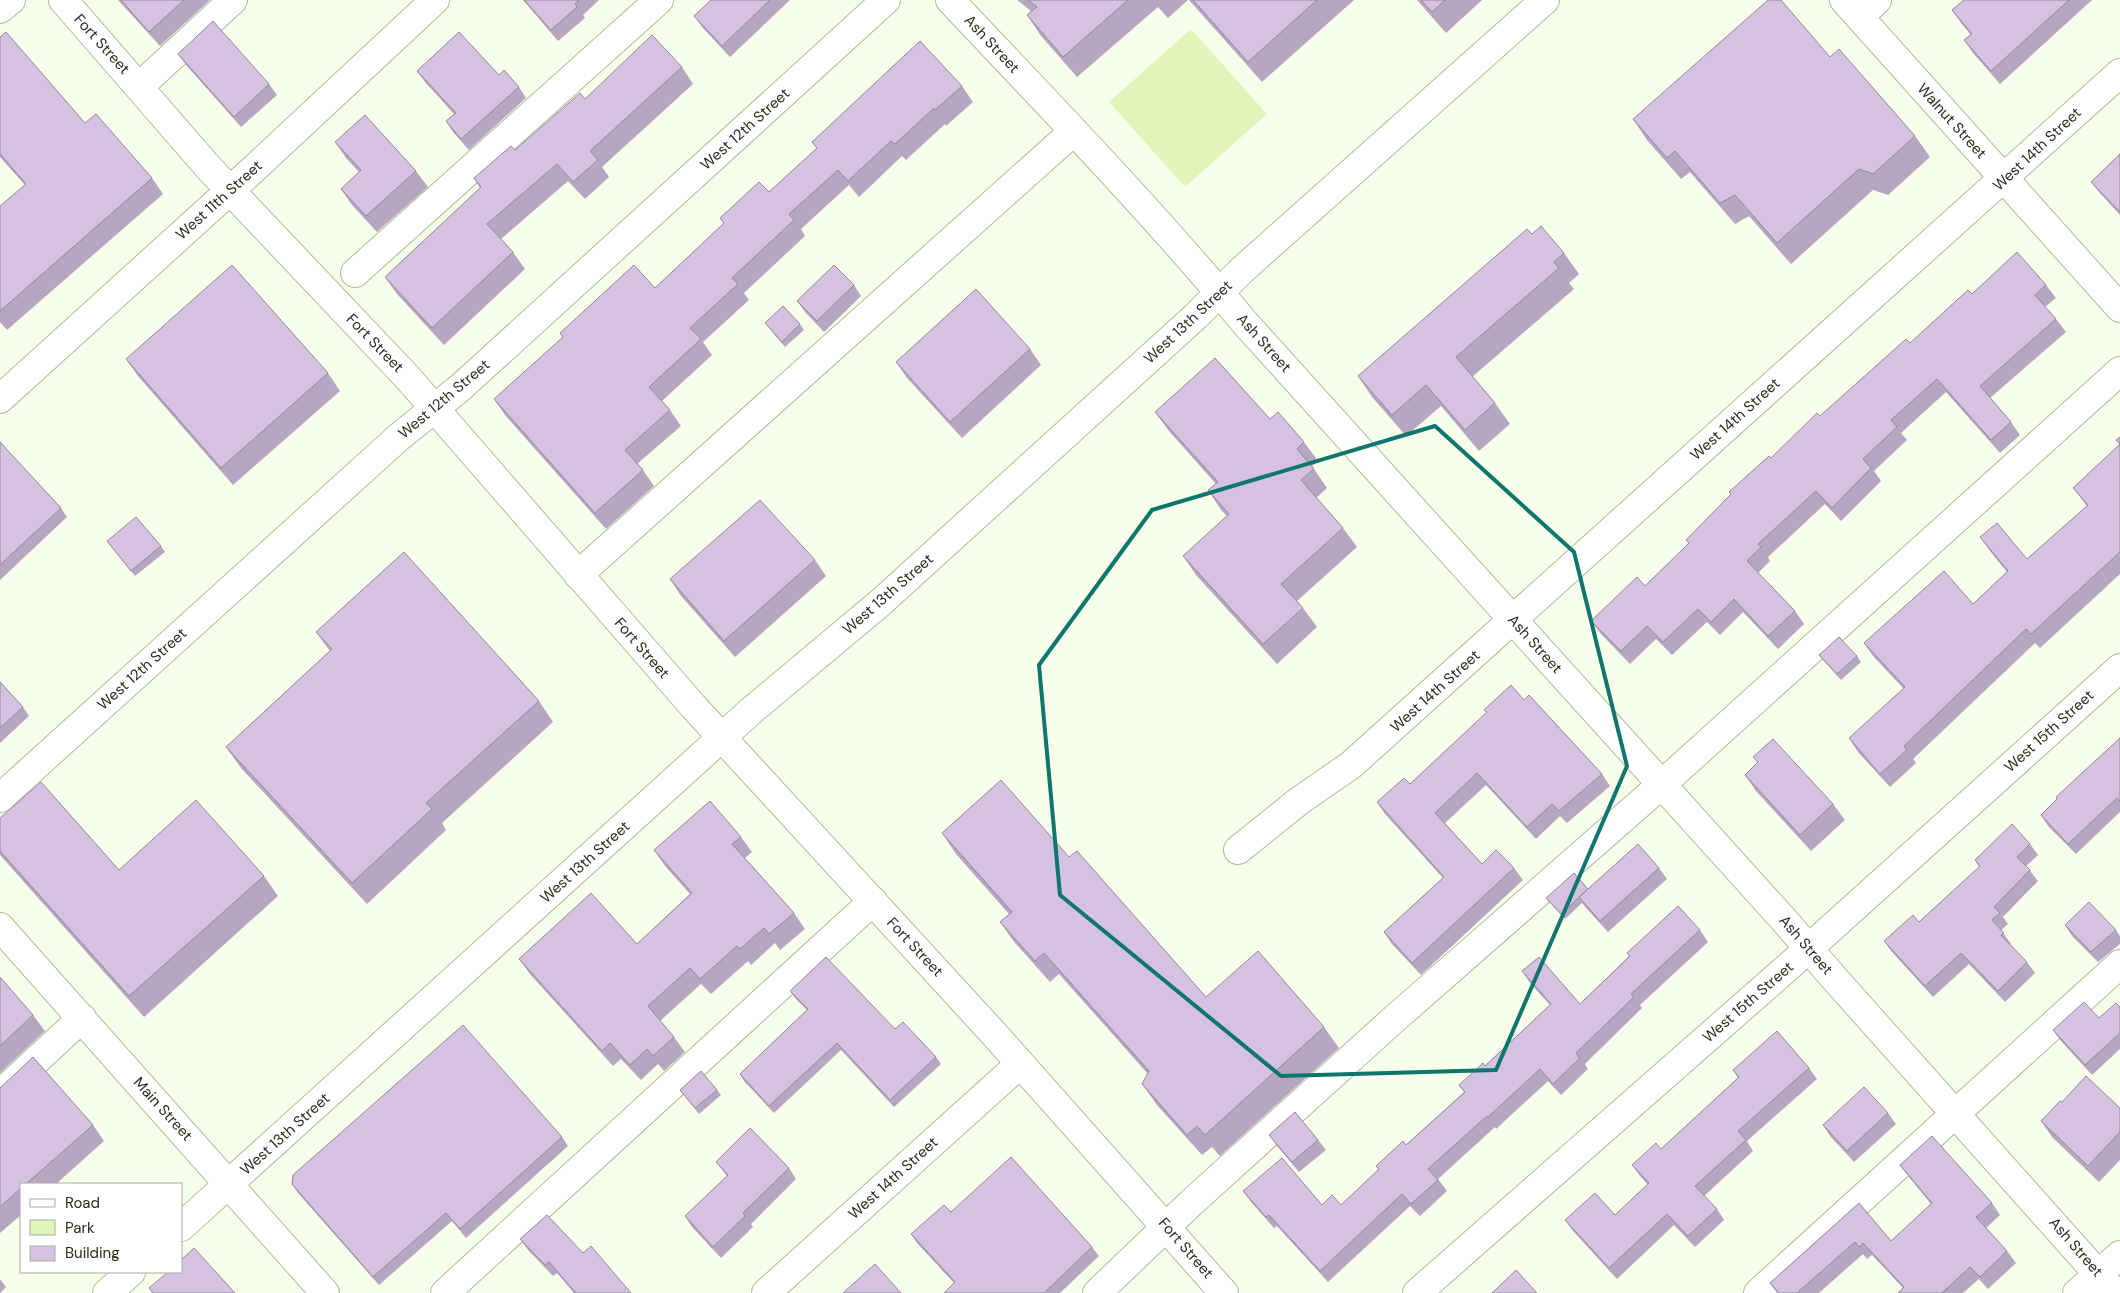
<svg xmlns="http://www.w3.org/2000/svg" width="2120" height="1293" viewBox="0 0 2120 1293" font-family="'DM Sans',sans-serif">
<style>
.green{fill:#e1f5bb}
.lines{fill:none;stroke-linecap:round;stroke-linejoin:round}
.minor-casing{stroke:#afbb99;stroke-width:30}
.minor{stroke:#fff;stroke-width:28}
.wall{fill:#b7a6c1}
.building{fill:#d5c1e0;stroke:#95879d}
.marked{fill:none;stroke:#0f766e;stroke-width:4;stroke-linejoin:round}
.labels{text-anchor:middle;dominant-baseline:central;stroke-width:4;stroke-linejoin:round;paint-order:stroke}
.street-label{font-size:15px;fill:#272c1f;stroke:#fff}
</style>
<rect width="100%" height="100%" fill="#f7ffea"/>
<!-- green -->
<path class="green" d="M1191 29 1267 114 1185 187 1109 102Z"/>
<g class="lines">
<!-- minor casing -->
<g class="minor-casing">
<path id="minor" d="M63 0 208 167 408 378 693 706 995 1035 1224 1293
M950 0C1050 106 1152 211 1245 323L1784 920 1834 978 2115 1293
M1844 0 2120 308
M0 9 11 0
M1859 17 1877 0
M140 86 233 0
M355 273 659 0
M0 399 258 165 435 0
M578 575 1074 131
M0 798 399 437 461 387 886 0
M1238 850 1299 801 1351 765 2120 73
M0 927 325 1293
M0 1094 82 1018
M181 1227 751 711 880 603 1196 316 1242 270 1545 0
M107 1293 131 1272
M445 1293 873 901
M766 1293 1020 1064
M1097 1293 1191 1203 1392 1021 1661 785 2120 371
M1417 1293 1788 967 2120 668
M1758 1293 2120 964
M2077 1293 2120 1255"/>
</g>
<!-- minor -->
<use href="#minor" class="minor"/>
</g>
<!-- wall -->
<path class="wall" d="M118 0H210L160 46Z
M523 0H599L583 15 585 18 558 41Z
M711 0H790L730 57 702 27 694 16Z
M1017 0H1188L1168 18 1158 7 1077 77 1041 36 1027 15 1031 11Z
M1189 0H1354L1262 82Z
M1417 0H1482L1446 33Z
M1964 0H2092L2000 84 1973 53 1964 40 1971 35 1961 23 1952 10Z
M0 37 85 123 152 178 163 194 7 330 0 322V206L25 185 0 157Z
M178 54 269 84 277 95 241 127 186 65Z
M1830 57 1915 136 1930 157 1888 195 1873 190 1791 264 1749 216 1735 224 1690 172 1681 179 1647 140 1633 119Z
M682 67 693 84 602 167 609 177 585 199 568 181 501 239 513 252 525 269 444 345 397 294 385 277 480 188 474 178 515 150 585 99Z
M417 71 499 75 519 87 526 98 469 150 453 132 446 121 454 114 425 82Z
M962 86 973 102 946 126 945 124 906 160 902 156 859 197 849 185 801 229 805 236 744 293 749 300 703 342 712 355 662 401 670 410 681 426 637 464 643 470 654 486 606 529 505 415 494 399 563 337 560 333 655 288 724 224 720 218 769 192 817 148 812 142Z
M335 142 416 171 428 187 377 232 352 205 341 189 359 172 346 158Z
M2120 154V215L2099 192 2091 182Z
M1532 234 1564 253 1579 274 1569 283 1574 289 1472 377 1495 403 1510 424 1479 451 1441 406 1406 436 1372 397 1358 376Z
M854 285 861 296 824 332 805 312 797 301Z
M2046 285 2056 298 2045 307 2056 319 2066 332 1990 398 2011 422 2020 435 2000 453 1946 392 1901 433 1907 440 1874 471 1881 481 1841 521 1825 504 1768 557 1770 561 1758 573 1795 611 1804 624 1778 649 1743 612 1720 635 1707 622 1672 655 1656 639 1630 664 1601 634 1591 621 1645 586 1689 544 1686 540 1771 458 1910 343 1972 294Z
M765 323 800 324 804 330 785 347 769 328Z
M1030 349 1041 365 962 438 907 378 896 362Z
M126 359 328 373 340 391 233 485 138 376Z
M1155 412 1270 419 1304 442 1318 461 1312 466 1327 488 1316 498 1343 528 1357 547 1297 601 1303 608 1317 627 1277 664 1196 575 1183 556 1227 516 1221 510 1208 490 1216 484 1169 431Z
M2120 437V574L2040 648 2035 643 1913 759 1916 763 1890 787 1858 752 1849 738 1904 689 1873 656 1864 643 1973 604 2007 572 1990 551 1980 537 2027 559 2087 506 2073 488 2120 445 2116 440Z
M0 443 61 508 67 517 0 580Z
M107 541 161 546 165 552 135 576Z
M815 560 826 576 735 657 681 596 670 579Z
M316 632 539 701 553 722 442 823 446 830 367 904 241 768 226 747 330 651Z
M1819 655 1857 656 1861 662 1841 680 1823 660Z
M0 682 23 707 29 716 0 743Z
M1524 700 1602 774 1610 786 1567 823 1560 816 1536 839 1486 785 1445 823 1482 864 1514 868 1523 880 1421 975 1392 944 1384 932 1443 878 1385 814 1377 802 1410 784Z
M2120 738V812L2076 854 2048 826 2041 815Z
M1753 757 1833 804 1845 820 1811 851 1756 791 1745 775 1758 763Z
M0 818 119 870 264 876 278 896 144 1017 0 855Z
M942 833 1069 857 1206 997 1324 1027 1339 1048 1220 1156 1212 1147 1202 1155 1157 1105 1142 1084 1148 1074 1059 974 1050 982 1015 943 1000 922 1009 914 956 854Z
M741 837 752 852 745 858 794 913 805 929 780 950 775 943 751 965 748 961 711 994 701 984 660 1021 674 1037 685 1052 664 1071 658 1064 641 1080 621 1059 613 1066 530 974 519 959 637 944 690 894 665 866 654 850Z
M2030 844 2038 855 2026 866 2038 881 2003 917 2008 924 2001 930 2011 944 2010 945 2027 962 2035 973 2005 1002 1969 964 1933 997 1892 952 1884 941 1919 922 1979 867 1975 860Z
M1659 868 1667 879 1608 932 1586 908 1582 903 1565 919 1546 898 1588 889Z
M2065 925 2116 930 2120 936V944L2098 962 2072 936Z
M1700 930 1708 942 1640 1005 1642 1008 1585 1064 1588 1069 1561 1095 1548 1081 1496 1129 1495 1127 1438 1179 1447 1191 1420 1216 1410 1206 1328 1282 1277 1226 1274 1228 1252 1203 1243 1191 1322 1205H1341L1379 1170 1376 1166 1406 1145 1464 1092 1459 1085 1485 1066 1550 1005 1530 983 1522 971 1580 1004 1629 956 1627 953Z
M0 977 33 1015 45 1031 0 1073Z
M790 991 895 1029 936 1057 941 1064 894 1107 841 1050 774 1113 744 1081 740 1074 807 1010 795 998Z
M2120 1007V1049L2092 1075 2060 1040 2053 1030 2099 1018Z
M1809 1068 1817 1079 1747 1141 1753 1151 1704 1196 1717 1209 1724 1220 1695 1247 1674 1225 1617 1279 1573 1231 1565 1220 1615 1215 1648 1185 1640 1176 1632 1165 1661 1149 1738 1078 1733 1070Z
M0 1088 93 1125 104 1141 56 1184H21V1215L0 1233Z
M680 1090H717L721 1095 699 1114Z
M2062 1102 2120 1108V1160L2099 1182 2052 1137 2041 1121Z
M1888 1113 1896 1124 1854 1162 1830 1136 1823 1125Z
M1269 1135 1318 1140 1326 1150 1299 1172 1277 1146Z
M562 1137 568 1146 466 1238 452 1221 379 1285 298 1193 292 1184Z
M716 1162 789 1168 796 1179 751 1224 753 1227 721 1258 692 1227 685 1216 727 1176Z
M1900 1165 1992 1203 2000 1215 1986 1228 2007 1251 2016 1263 1988 1289 1979 1279 1963 1293H1898L1903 1288 1872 1255 1867 1259 1863 1254 1819 1293H1777L1770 1283 1859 1203 1891 1241 1931 1204 1909 1177Z
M951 1212 1092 1247 1099 1256 1060 1293H944L954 1283 917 1243 911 1234Z
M520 1239 631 1293H574L557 1273 553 1276 528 1250Z
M0 1279 6 1287 0 1293Z"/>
<!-- building -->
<path class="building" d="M121 0H184L149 32Z
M524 0H579L575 4 577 7 551 30Z
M711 0H770L722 46 694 16Z
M1028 0H1128L1063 57 1027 15 1037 7Z
M1193 0H1317L1248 62Z
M1421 0H1445L1432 12Z
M1768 0H1781L1830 57 1839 49 1915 136 1873 174 1859 169 1777 243 1735 195 1720 203 1675 151 1667 158 1633 119Z
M1964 0H2069L1991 71 1964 40 1972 34 1952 10Z
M213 21 269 84 234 117 178 54Z
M6 32 85 123 96 114 152 178 0 311V206L26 184 0 154V37Z
M459 32 499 75 504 70 519 87 461 139 446 121 456 113 417 71Z
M652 35 682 67 590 151 598 160 573 182 557 164 487 224 513 252 432 328 385 277 481 187 474 178 511 146 515 150 580 93 585 99Z
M920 41 962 86 935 110 934 108 895 144 891 141 848 181 838 170 789 214 794 220 732 278 738 284 690 328 701 339 649 387 670 410 625 450 643 470 595 513 494 399 563 337 560 333 634 265 655 288 724 223 720 218 759 182 769 192 817 148 812 142Z
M365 115 416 171 366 216 341 189 361 170 335 142Z
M2120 154V212L2091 182Z
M1541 226 1564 253 1554 262 1559 268 1456 357 1495 403 1465 430 1426 385 1392 415 1358 376 1527 229 1532 234Z
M2017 252 2046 285 2035 295 2056 319 1980 386 2011 422 1991 440 1937 379 1891 420 1897 427 1863 459 1871 468 1832 508 1816 491 1758 544 1761 547 1747 561 1795 611 1768 636 1734 599 1711 622 1698 609 1663 642 1647 626 1621 651 1591 621 1637 577 1645 586 1689 543 1686 540 1731 494 1729 492 1769 456 1771 458 1817 413 1820 416 1906 339 1910 343 1968 290 1972 294Z
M232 265 328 373 221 468 126 359Z
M834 265 854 285 817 321 797 301Z
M976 289 1030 349 950 422 896 362Z
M783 306 800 324 782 342 765 323Z
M1215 358 1270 419 1278 412 1304 442 1297 449 1314 469 1301 480 1343 528 1281 584 1303 608 1263 644 1183 556 1229 514 1208 490 1218 482 1155 412Z
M2120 437V444L2116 440Z
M0 442 61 508 0 565Z
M2120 444V552L2031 634 2026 629 1904 746 1907 750 1880 774 1849 738 1905 687 1864 643 1944 571 1973 604 2008 571 1980 537 1997 523 2027 559 2088 505 2073 488Z
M760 500 815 560 724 641 670 579Z
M136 517 161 546 131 571 107 541Z
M404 552 539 701 426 803 432 809 352 883 226 747 332 649 316 632Z
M1839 637 1857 656 1837 674 1819 655Z
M0 682 23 707 0 728Z
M1511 685 1524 700 1529 695 1602 774 1559 811 1552 804 1527 827 1477 773 1435 813 1482 864 1496 850 1514 868 1412 963 1384 932 1444 877 1377 802 1404 778 1410 784 1487 712 1484 710Z
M2120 738V802L2117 798 2068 844 2041 815 2057 799 2056 797Z
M1773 739 1833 804 1800 835 1745 775 1758 762 1753 757Z
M1001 780 1069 857 1077 851 1206 997 1258 951 1324 1027 1205 1135 1197 1126 1187 1135 1142 1084 1149 1071 1044 953 1035 961 1000 922 1012 912 942 833Z
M41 782 119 870 196 800 264 876 129 996 0 851V818Z
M710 801 741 837 732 844 794 913 769 934 764 928 740 949 737 946 700 979 690 968 648 1006 674 1037 653 1056 647 1049 630 1065 610 1043 602 1051 519 959 591 893 637 944 692 893 654 850Z
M2012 824 2030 844 2017 857 2030 870 1994 907 2000 913 1992 920 2004 933 2001 935 2027 962 1998 991 1961 953 1925 986 1884 941 1913 915 1919 922 1980 866 1975 860Z
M1638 844 1659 868 1600 921 1579 897Z
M1574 873 1588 889 1561 914 1546 898Z
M2089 902 2116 930 2091 952 2065 925Z
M1678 906 1700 930 1631 994 1634 997 1576 1053 1580 1058 1553 1084 1540 1069 1488 1117 1487 1116 1428 1169 1438 1180 1411 1204 1402 1194 1320 1271 1269 1215 1266 1217 1243 1191 1282 1158 1322 1205 1332 1195 1341 1205 1379 1169 1376 1166 1403 1141 1406 1145 1465 1092 1459 1085 1483 1063 1485 1066 1551 1004 1522 971 1539 957 1580 1004 1630 956 1627 953Z
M826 957 895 1029 903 1022 936 1057 890 1100 837 1043 769 1106 740 1074 808 1009 790 991Z
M0 977 33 1015 0 1046Z
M2084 1002 2099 1018 2116 1003 2120 1007V1033L2085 1065 2053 1030Z
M463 1025 562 1137 460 1229 446 1213 373 1277 292 1184 293 1175Z
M1777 1031 1809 1068 1738 1131 1746 1140 1695 1186 1717 1209 1688 1236 1667 1214 1609 1268 1565 1220 1595 1193 1615 1215 1649 1183 1632 1165 1656 1143 1661 1149 1739 1077 1733 1070Z
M33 1057 93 1125 26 1184H21V1188L0 1207V1088Z
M701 1071 717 1090 695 1108 680 1090Z
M2086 1076 2120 1108V1132L2088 1166 2041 1121 2060 1101 2062 1102Z
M1864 1087 1888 1113 1847 1151 1823 1125Z
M1295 1112 1318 1140 1292 1162 1269 1135Z
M750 1128 789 1168 743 1213 745 1216 713 1247 685 1216 728 1175 716 1162Z
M1932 1136 1992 1203 1976 1217 2007 1251 1980 1277 1970 1267 1942 1293H1898L1904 1287 1863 1243 1859 1247 1855 1242 1797 1293H1779L1770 1283 1859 1203 1891 1241 1932 1203 1900 1165Z
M1011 1157 1092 1247 1044 1293H944L955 1282 911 1234 944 1205 951 1212Z
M547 1215 583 1253 591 1246 631 1293H576L549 1262 545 1265 520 1239Z
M194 1248 235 1293H153L149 1288 168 1272H181V1260Z
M875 1264 901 1293H843Z
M1516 1270 1537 1293H1492Z"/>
<!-- marked area -->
<path class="marked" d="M1435 426 1574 552 1627 766 1496 1070 1281 1076 1060 895 1039 665 1152 510Z"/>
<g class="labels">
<!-- street labels -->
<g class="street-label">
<text transform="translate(102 44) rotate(48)">Fort Street</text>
<text transform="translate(992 44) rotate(47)">Ash Street</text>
<text transform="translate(1952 121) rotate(48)">Walnut Street</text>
<text transform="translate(745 129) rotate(-42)">West 12th Street</text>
<text transform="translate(2037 149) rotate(-43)">West 14th Street</text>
<text transform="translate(219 200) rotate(-42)">West 11th Street</text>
<text transform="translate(1188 322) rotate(-43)">West 13th Street</text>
<text transform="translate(375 343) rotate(46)">Fort Street</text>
<text transform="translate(1264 343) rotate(48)">Ash Street</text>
<text transform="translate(444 399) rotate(-40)">West 12th Street</text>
<text transform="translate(1735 419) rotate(-42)">West 14th Street</text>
<text transform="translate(888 594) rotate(-41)">West 13th Street</text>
<text transform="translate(1535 644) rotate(48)">Ash Street</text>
<text transform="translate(642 648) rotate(49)">Fort Street</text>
<text transform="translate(142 669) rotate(-42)">West 12th Street</text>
<text transform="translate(1435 691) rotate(-42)">West 14th Street</text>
<text transform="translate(2049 731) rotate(-42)">West 15th Street</text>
<text transform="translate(585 862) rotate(-42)">West 13th Street</text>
<text transform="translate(1806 945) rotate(49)">Ash Street</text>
<text transform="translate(915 947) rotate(47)">Fort Street</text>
<text transform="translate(1748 1002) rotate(-41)">West 15th Street</text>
<text transform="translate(163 1109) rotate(48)">Main Street</text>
<text transform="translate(285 1134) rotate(-42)">West 13th Street</text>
<text transform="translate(893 1178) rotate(-42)">West 14th Street</text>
<text transform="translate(2076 1247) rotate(49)">Ash Street</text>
<text transform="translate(1186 1248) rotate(49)">Fort Street</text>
</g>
</g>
<!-- legend -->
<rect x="20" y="1183" width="162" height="90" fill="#ffffff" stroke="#a9aba5"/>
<rect x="30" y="1199" width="25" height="8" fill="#ffffff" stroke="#a9aba5"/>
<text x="65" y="1208" font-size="15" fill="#272c1f">Road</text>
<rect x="30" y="1220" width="25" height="15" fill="#e1f5bb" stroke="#a9aba5"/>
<text x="65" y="1233" font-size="15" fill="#272c1f">Park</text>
<rect x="30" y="1246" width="25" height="15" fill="#d5c1e0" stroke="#a9aba5"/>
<text x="65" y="1258" font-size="15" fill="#272c1f">Building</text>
</svg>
